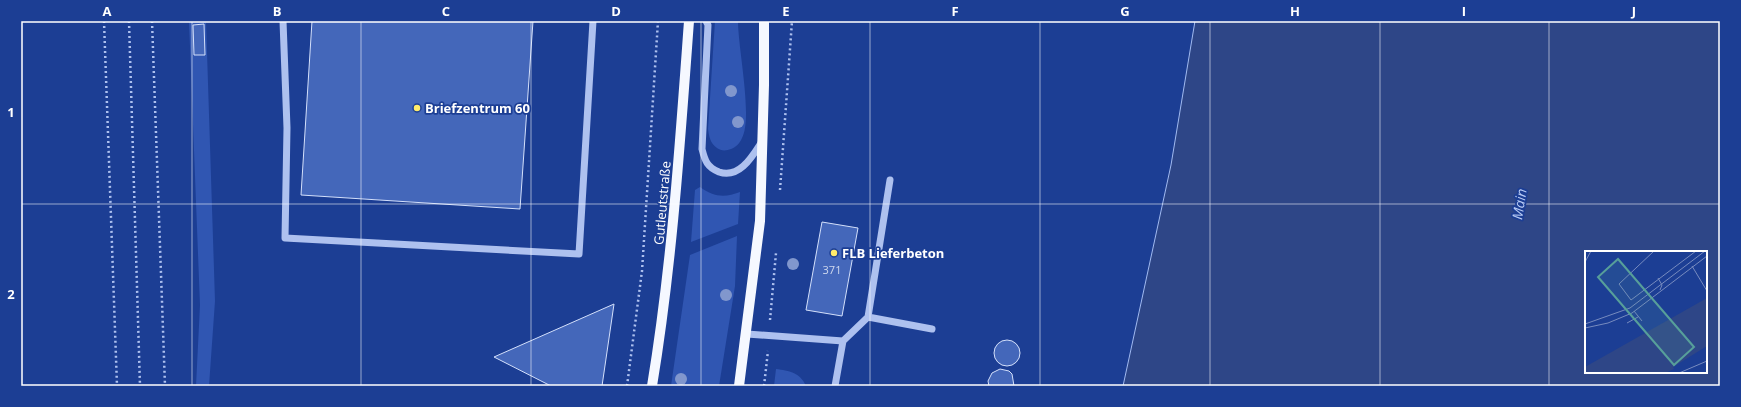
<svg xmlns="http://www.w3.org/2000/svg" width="1741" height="407" viewBox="0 0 1741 407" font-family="'Open Sans',sans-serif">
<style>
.green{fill:#3056b2}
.water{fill:#2e4687;stroke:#a1baf1;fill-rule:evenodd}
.building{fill:#4467ba;stroke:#d4e0fb}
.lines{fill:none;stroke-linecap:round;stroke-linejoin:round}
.path{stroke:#aec1ef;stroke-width:2.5;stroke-dasharray:2 3;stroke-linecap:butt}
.minor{stroke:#aec1ef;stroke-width:7}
.major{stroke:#f5f8ff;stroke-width:10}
.tree{fill:#8197cd}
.grid{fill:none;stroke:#fff;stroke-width:1;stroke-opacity:0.55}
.poi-dot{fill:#ffeb6b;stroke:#1c3e94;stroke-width:1.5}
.labels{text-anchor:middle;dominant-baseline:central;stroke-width:3.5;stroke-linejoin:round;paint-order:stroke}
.number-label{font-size:11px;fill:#d0d9ee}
.poi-label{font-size:13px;font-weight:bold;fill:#fff;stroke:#1c3e94;text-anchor:start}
.street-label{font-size:13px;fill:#fff;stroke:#1c3e94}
.water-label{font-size:14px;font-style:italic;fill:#baccf6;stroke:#1c3e94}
.inset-road{fill:none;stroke:#778bbf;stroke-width:1}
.view{fill:#579f9a;fill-opacity:0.15;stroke:#579f9a;stroke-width:2}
.inset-edge{fill:none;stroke:#fff;stroke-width:2}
.neatline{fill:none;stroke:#fff;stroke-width:1.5}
.grid-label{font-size:13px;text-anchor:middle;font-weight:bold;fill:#fff}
</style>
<rect width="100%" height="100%" fill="#1c3e94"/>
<!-- green -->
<path class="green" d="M189 21H206L215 301 209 386H196L200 305Z
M715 21H738C738 49 753 117 742 138 740 143 736 147 731 149 726 151 721 151 717 148 710 143 709 136 708 129Z
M700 187C713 197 725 198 740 192L738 224 691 242 695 190Z
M737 236 735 286 719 386H671L690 255Z
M776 369C789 371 800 372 806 386H774Z"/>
<!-- water -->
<path class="water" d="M1195 21H1720V386H1123L1171 165ZM1586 252H1706V372H1586Z"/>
<!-- building -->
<path class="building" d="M312 21H533L520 209 301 195Z
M204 24 205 55H194L193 25Z
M822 222 858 228 842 316 806 310Z
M614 304 602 386H551L494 357Z
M994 353a13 13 0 1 1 26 0a13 13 0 1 1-26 0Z
M1000 369 1009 371 1012 374 1014 386H989L988 381 992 373Z"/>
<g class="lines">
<!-- path -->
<path class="path" d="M104 21 117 386
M129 21 140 386
M152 21 165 386
M780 190 792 21
M770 320 776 253
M627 386 642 271 658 21
M764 386 768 351"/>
<!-- minor -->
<path class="minor" d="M283 21 287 128 285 238 579 254 593 21
M706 21 708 25 702 149C705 161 707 167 719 172 739 179 752 157 761 143
M868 317 890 180
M747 334 843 341 868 317 932 329
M835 386 843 341"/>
<!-- major -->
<path class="major" d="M652 386C672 265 680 143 689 21
M739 386 760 221 764 85V21"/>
</g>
<!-- trees -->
<g class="tree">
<circle cx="731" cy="91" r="6"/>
<circle cx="738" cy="122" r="6"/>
<circle cx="793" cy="264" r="6"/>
<circle cx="726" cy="295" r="6"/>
<circle cx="681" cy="379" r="6"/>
</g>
<!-- grid -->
<path class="grid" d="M192 21V386M361 21V386M531 21V386M701 21V386M870 21V386M1040 21V386M1210 21V386M1380 21V386M1549 21V386M21 204H1720"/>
<!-- markers -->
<g class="poi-dot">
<circle cx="417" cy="108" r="4"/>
<circle cx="834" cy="253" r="4"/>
</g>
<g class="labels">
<!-- number labels -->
<g class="number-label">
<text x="832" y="269">371</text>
</g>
<!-- poi labels -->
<g class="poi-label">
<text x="425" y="108">Briefzentrum 60</text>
<text x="842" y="253">FLB Lieferbeton</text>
</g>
<!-- street labels -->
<g class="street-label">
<text transform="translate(662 203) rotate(-85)">Gutleutstraße</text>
</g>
<!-- water labels -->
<g class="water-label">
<text transform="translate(1519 204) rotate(-81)">Main</text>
</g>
</g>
<!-- overview -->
<g transform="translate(1585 251)">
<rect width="122" height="122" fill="#1c3e94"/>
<path d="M122 47V95L88 116 89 118 80 122H0V116Z" fill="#2e4687"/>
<path class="inset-road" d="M69 0 34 33 46 49 111 0M0 11 6 0M107 15 122 40M73 27 77 34 75 39M49 60 57 70M42 72 53 66M0 73 45 57 120 0M0 77 23 72 47 62 122 5M94 122 122 110"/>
<path class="view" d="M33 8 109 96 89 114 13 26Z"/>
<rect width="122" height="122" class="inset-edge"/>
</g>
<!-- border -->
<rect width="1741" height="407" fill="none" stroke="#1c3e94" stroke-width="44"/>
<rect x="22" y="22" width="1697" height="363" class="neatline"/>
<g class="grid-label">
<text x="107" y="16">A</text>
<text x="277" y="16">B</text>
<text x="446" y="16">C</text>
<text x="616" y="16">D</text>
<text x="786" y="16">E</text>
<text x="955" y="16">F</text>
<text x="1125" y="16">G</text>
<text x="1295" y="16">H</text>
<text x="1464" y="16">I</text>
<text x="1634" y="16">J</text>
<text x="11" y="117">1</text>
<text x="11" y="299">2</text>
</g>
</svg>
